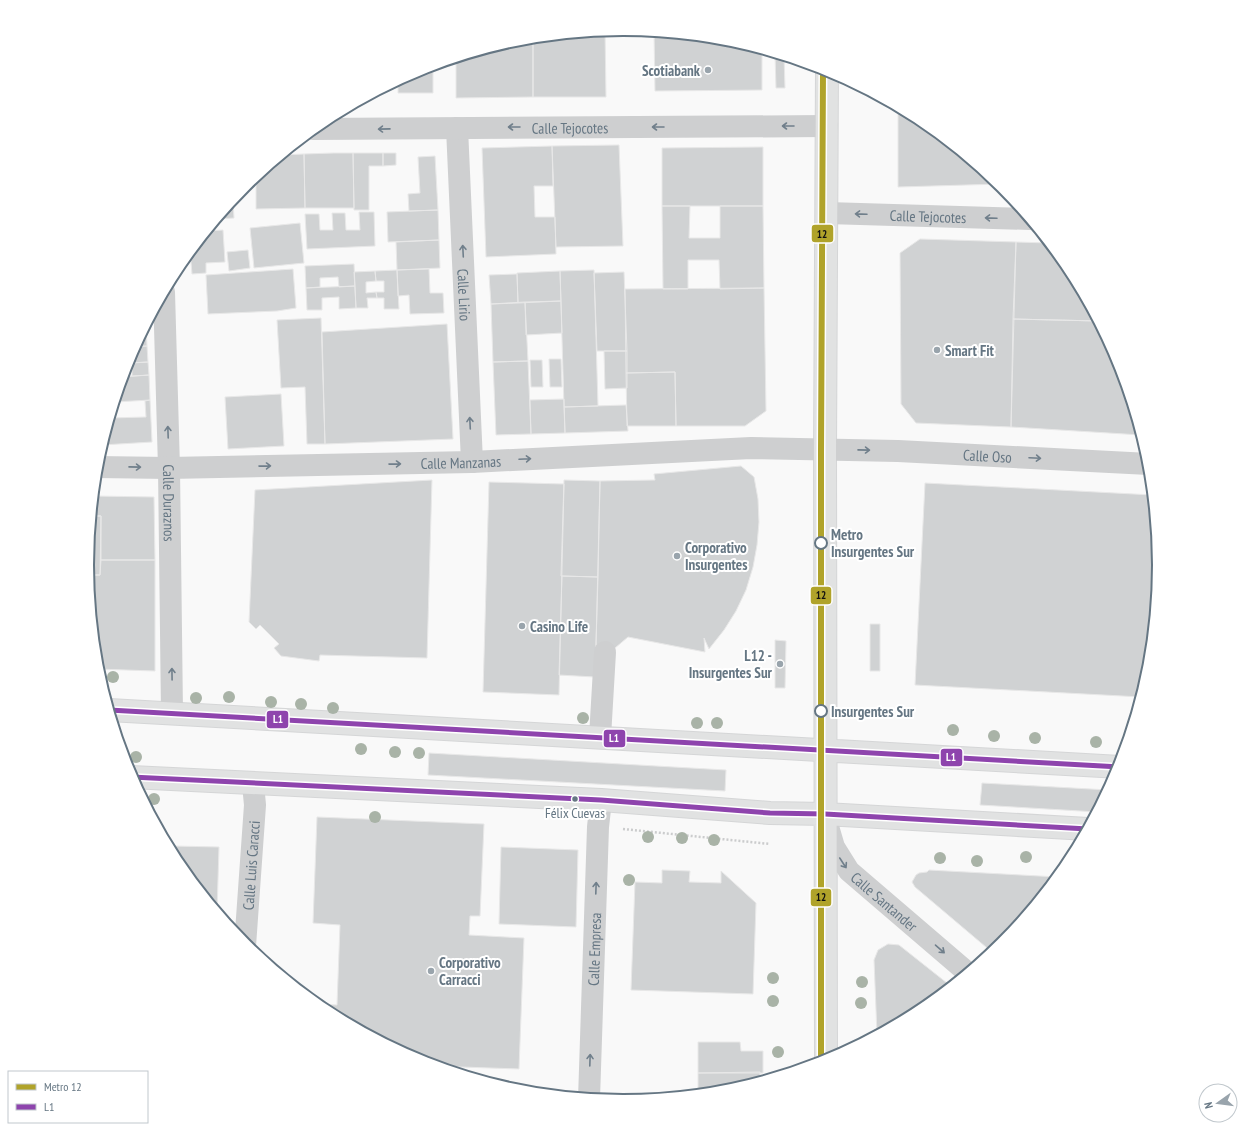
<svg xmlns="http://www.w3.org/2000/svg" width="1246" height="1131" viewBox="0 0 1246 1131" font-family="'PT Sans Narrow',sans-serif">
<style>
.building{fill:#d0d2d3;stroke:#e8e8e8}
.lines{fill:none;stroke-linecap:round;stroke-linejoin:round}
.major-casing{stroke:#d5d6d7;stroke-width:24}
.path{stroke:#cbcccd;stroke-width:2.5;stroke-dasharray:2 2;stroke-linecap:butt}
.minor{stroke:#cecfd0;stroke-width:22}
.major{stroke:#e1e2e2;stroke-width:22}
.bus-1-casing{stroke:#fff;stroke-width:8}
.bus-1{stroke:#8e44ad;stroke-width:5}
.metro-1-casing{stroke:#fff;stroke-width:9}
.metro-1{stroke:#b0a32a;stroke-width:6}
.tree{fill:#a9b3a7}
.oneway{stroke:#707f8b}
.poi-dot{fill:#99a4ac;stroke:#fff;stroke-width:1.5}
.stop-dot{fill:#fff;stroke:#657683;stroke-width:2}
.bus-dot{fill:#657683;stroke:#fff;stroke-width:1.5}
.labels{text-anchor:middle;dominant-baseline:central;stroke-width:4;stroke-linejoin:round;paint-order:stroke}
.bus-label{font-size:14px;fill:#657683;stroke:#fff}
.poi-label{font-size:15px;font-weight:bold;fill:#657683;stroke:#fff;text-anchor:start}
.street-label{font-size:15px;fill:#657683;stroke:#fff}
.stop-label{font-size:15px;font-weight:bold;fill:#657683;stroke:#fff;text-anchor:start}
.rim{fill:none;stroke:#657683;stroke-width:2}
.line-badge{stroke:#fff;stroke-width:1.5}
.badge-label{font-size:11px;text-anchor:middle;font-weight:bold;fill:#fff}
.pale-badge-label{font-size:11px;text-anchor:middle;font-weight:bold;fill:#111}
</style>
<rect width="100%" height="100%" fill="#f9f9f9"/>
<!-- building -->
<path class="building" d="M605 31 606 97H533V38Z
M654 32 728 39 762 50V90L655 91Z
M533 38V97L456 98V58L519 39Z
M775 54 784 56 785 88H776Z
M433 65V93H398V80L418 70Z
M898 107 921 120 1000 184 898 187Z
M619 145 623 246 556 247 552 146Z
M552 146 553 186H534L535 217H555L556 254 486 257 482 148Z
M763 147V206H662V148Z
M334 153H353L354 208H305L304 154Z
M353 153H383V166H369V210H354Z
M383 153H396V165L383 166Z
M304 154 305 208 256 209V176L282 155Z
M435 156 438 210 409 211 408 194 420 193 418 157Z
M245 185V195H237L244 186Z
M231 202H233L234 218 217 219Z
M662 206H690L689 238H720V206H763L764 288 720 289 719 260H688V289H663Z
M438 210 439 240 388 242 387 212Z
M359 212H374L375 246 307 249 305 214H319L320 230H333L332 213H345L346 230H360Z
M300 223 304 263 254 268 250 228Z
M223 230 225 262 206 263V273L192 274 190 251 207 231Z
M920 239 1016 242 1011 427 916 423 901 404 900 253Z
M439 240 440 268 397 270 396 242Z
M1016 242 1049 243 1069 268 1098 321 1013 319Z
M248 250 250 268 229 271 227 252Z
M354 264 355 286 339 287 338 277 320 278V287L306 288 305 266Z
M293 269 296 308 277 311 208 314 206 275Z
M429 269 430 293H443L444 313 410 314 409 295 398 296 397 270Z
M397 270 399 309H384V298H377L376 292H384V281H376L375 271Z
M594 270 598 406 564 407 560 271Z
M375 271 376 281 366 282V293L376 292 377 298H367L368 308H356L354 272Z
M560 271 561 301 518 303 517 273Z
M624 272 627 351H597L594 273Z
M517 274 518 303 491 304 489 275Z
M355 286 356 308 339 309V297L322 298V310H307L306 288Z
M764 288 766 411 745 426H676L675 372 626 373 625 289Z
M561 301 562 333 526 335 525 302Z
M525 302 528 361 493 362 491 304Z
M321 318 325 444H307L305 387 281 388 277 320Z
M1013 319 1098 321 1119 360 1141 435 1011 427Z
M447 324 453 439 325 444 322 332Z
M146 325 147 346 134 347Z
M147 346 148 362 126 363 134 347Z
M604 351H627V388L605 389Z
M549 359H561L562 387H550Z
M530 360H542L543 387H531Z
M528 361 531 434 496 435 493 362Z
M148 362 149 375 132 376V363Z
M675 372 676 426H627L626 373Z
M149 375 150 400 115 402 122 377Z
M281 394 284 446 228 449 225 397Z
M564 399 565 433 531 434 530 400Z
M150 400 152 442 102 445 110 418 146 417 145 401Z
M626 405 628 431 565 433 564 407Z
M741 466 754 477 758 499 759 522 757 545 753 567 746 590 736 611 724 630 709 649 704 638 705 652 628 637 615 648 596 645 600 481 655 480 654 474Z
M432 480 427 658 320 655 319 661 281 656 274 648 279 644 260 625 256 629 249 622 255 490Z
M564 480 600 481 598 577 561 576Z
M489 482 564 484 559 695 483 692Z
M925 483 1153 495 1159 566 1149 670 1141 697 915 685Z
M93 496 154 497 155 560H101V516H91Z
M91 516H101L100 575H87V565Z
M101 560H155V671L97 669 87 575H100Z
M562 576 598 577 595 677 559 675Z
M870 624H880V671H870Z
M775 640 786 641 785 688H775Z
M429 753 726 770 725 791 428 775Z
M982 783 1109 790 1097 812 980 805Z
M317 817 484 824 480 916H470L469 935 524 938 519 1069 433 1066 417 1061 325 1011 316 1004 337 1005 340 925 313 923Z
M172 846 219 847 217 912 177 863 172 854Z
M501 847 578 850 576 927 499 924Z
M662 870 690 871 689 882 721 883V871L756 903 753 994 631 990 635 882 662 883Z
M929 870 1058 877 1002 945 993 953 915 887 912 882 916 875 919 873 927 872Z
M888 944 899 945 952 987 926 1008 922 1004 920 1007 917 1005V1014L877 1035 874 960 878 950Z
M698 1042H740L741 1051H763V1073H698Z
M760 1072V1082L727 1092 698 1095V1073Z"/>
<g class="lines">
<!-- major casing -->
<g class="major-casing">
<path id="major" d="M109 710 1120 767
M131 777 601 800 770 813 825 814 1088 829
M826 1062 825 449 827 70"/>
</g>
<!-- path -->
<path class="path" d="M623 829 770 844"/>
<!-- minor -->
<g class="minor">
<path id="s1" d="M457 128 472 462"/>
<path id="s2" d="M313 129 827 126"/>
<path id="s3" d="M827 213 1030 219"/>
<path id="s4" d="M164 292 169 468 172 713"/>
<path id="s5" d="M96 467 169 468 472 462 751 448 898 451 1149 464"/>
<path d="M600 737 605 652"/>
<path id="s6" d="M827 823 834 847 849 871 968 973"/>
<path id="s7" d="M245 946 255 805 253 784"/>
<path id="s8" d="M589 1099 598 827 601 800"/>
</g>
<!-- major -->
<use href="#major" class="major"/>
<!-- bus-1 casing -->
<g class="bus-1-casing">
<path id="bus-1" d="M109 710 1120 767
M131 777 601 800 770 813 825 814 1088 829"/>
</g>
<!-- bus-1 -->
<use href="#bus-1" class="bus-1"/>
<!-- metro-1 casing -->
<g class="metro-1-casing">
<path id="metro-1" d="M821 1063V452L823 68"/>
</g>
<!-- metro-1 -->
<use href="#metro-1" class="metro-1"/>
</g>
<!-- trees -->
<g class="tree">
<circle cx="113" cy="677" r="6"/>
<circle cx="229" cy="697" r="6"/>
<circle cx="196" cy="698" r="6"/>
<circle cx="271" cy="702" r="6"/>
<circle cx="301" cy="704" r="6"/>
<circle cx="333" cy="708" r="6"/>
<circle cx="583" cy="718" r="6"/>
<circle cx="697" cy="723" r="6"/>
<circle cx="717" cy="723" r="6"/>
<circle cx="953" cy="730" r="6"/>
<circle cx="994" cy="736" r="6"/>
<circle cx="1035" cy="738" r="6"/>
<circle cx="1096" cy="742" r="6"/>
<circle cx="361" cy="749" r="6"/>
<circle cx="395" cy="752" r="6"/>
<circle cx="419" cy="753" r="6"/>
<circle cx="136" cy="757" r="6"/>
<circle cx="154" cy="799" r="6"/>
<circle cx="375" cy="817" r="6"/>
<circle cx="648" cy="837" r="6"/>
<circle cx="682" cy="838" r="6"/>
<circle cx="714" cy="840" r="6"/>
<circle cx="1026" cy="857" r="6"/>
<circle cx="940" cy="858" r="6"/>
<circle cx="977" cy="861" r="6"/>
<circle cx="629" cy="880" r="6"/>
<circle cx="773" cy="978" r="6"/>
<circle cx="862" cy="982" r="6"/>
<circle cx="773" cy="1001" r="6"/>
<circle cx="861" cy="1003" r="6"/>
<circle cx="778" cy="1052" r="6"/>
</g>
<!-- one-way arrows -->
<defs><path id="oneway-shaft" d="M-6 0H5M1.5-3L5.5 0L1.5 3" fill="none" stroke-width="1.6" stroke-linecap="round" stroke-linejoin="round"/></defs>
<g class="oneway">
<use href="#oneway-shaft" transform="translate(788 126) rotate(180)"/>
<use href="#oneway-shaft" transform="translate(514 127) rotate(180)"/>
<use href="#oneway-shaft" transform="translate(658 127) rotate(180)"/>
<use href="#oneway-shaft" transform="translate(384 129) rotate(179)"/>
<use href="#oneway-shaft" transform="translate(861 214) rotate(-178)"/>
<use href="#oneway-shaft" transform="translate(991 218) rotate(-178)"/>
<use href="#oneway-shaft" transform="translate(463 251) rotate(-93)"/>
<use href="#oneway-shaft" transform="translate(470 423) rotate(-93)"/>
<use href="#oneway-shaft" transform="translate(168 432) rotate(-92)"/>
<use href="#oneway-shaft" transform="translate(864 450) rotate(1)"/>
<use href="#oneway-shaft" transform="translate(1035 458) rotate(3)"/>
<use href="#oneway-shaft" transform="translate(525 459) rotate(-3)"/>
<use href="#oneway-shaft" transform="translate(395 464) rotate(-1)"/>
<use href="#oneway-shaft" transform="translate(265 466) rotate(-1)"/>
<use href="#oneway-shaft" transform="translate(135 467) rotate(1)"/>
<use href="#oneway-shaft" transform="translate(172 674) rotate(-91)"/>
<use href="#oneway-shaft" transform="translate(843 863) rotate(57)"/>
<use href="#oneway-shaft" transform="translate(596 888) rotate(-88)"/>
<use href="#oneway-shaft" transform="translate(940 949) rotate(41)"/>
<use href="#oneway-shaft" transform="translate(590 1060) rotate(-88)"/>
</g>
<!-- markers -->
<g class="poi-dot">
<circle cx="708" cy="70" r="4"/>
<circle cx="937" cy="350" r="4"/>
<circle cx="677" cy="556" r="4"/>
<circle cx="522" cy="626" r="4"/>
<circle cx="780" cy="664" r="4"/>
<circle cx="431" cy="971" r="4"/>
</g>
<g class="stop-dot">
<circle cx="821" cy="543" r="6"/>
<circle cx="821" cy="711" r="6"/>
</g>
<circle class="bus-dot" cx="575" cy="799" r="3.5"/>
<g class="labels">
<!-- bus labels -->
<g class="bus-label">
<text x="575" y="813">Félix Cuevas</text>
</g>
<!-- poi labels -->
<g class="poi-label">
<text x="700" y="70" text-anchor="end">Scotiabank</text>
<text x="945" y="350">Smart Fit</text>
<text x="685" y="547">Corporativo<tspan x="685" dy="17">Insurgentes</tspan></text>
<text x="530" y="626">Casino Life</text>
<text x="772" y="655" text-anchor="end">L12 -<tspan x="772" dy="17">Insurgentes Sur</tspan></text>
<text x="439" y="962">Corporativo<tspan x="439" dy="17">Carracci</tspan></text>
</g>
<!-- street labels -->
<g class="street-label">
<text stroke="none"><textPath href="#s2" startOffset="257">Calle Tejocotes</textPath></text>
<text stroke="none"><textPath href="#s3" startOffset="101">Calle Tejocotes</textPath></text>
<text stroke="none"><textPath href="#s1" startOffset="167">Calle Lirio</textPath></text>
<text stroke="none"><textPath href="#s5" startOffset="892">Calle Oso</textPath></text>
<text stroke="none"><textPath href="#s5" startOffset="365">Calle Manzanas</textPath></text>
<text stroke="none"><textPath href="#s4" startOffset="211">Calle Duraznos</textPath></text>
<text stroke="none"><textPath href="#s7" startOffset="81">Calle Luis Caracci</textPath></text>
<text stroke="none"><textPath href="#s6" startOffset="100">Calle Santander</textPath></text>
<text stroke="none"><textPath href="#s8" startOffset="150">Calle Empresa</textPath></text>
</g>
<!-- stop labels -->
<g class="stop-label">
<text x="831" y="534">Metro<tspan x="831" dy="17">Insurgentes Sur</tspan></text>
<text x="831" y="711">Insurgentes Sur</text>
</g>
</g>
<!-- crop -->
<path d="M0 0H1246V1131H0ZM94 565a529 529 0 1 1 1058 0a529 529 0 1 1-1058 0Z" fill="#fff" fill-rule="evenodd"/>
<path class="rim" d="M94 565a529 529 0 1 1 1058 0a529 529 0 1 1-1058 0Z"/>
<g class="line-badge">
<rect x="811" y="224" width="23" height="19" rx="4" fill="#b0a32a"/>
<rect x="810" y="586" width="22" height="19" rx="4" fill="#b0a32a"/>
<rect x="266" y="710" width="23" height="19" rx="4" fill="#8e44ad"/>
<rect x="603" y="729" width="23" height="19" rx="4" fill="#8e44ad"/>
<rect x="940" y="748" width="23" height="19" rx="4" fill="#8e44ad"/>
<rect x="810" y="888" width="22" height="19" rx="4" fill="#b0a32a"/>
</g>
<g class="badge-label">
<text x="278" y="723">L1</text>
<text x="614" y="742">L1</text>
<text x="951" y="761">L1</text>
</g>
<g class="pale-badge-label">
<text x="822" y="238">12</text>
<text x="821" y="599">12</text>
<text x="821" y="901">12</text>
</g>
<!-- legend -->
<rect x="8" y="1071" width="140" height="52" fill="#ffffff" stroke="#c1c8cd"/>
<rect x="16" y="1084" width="20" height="6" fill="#b0a32a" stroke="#c1c8cd"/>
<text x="44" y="1091" font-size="12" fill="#657683">Metro 12</text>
<rect x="16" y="1104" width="20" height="6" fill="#8e44ad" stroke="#c1c8cd"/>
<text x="44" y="1111" font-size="12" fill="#657683">L1</text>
<!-- north arrow -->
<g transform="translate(1218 1103) rotate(256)"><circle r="19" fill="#ffffff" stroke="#c1c8cd"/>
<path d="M0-3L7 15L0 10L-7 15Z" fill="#99a4ac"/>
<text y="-6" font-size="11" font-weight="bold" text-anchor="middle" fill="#657683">N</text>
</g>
</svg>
